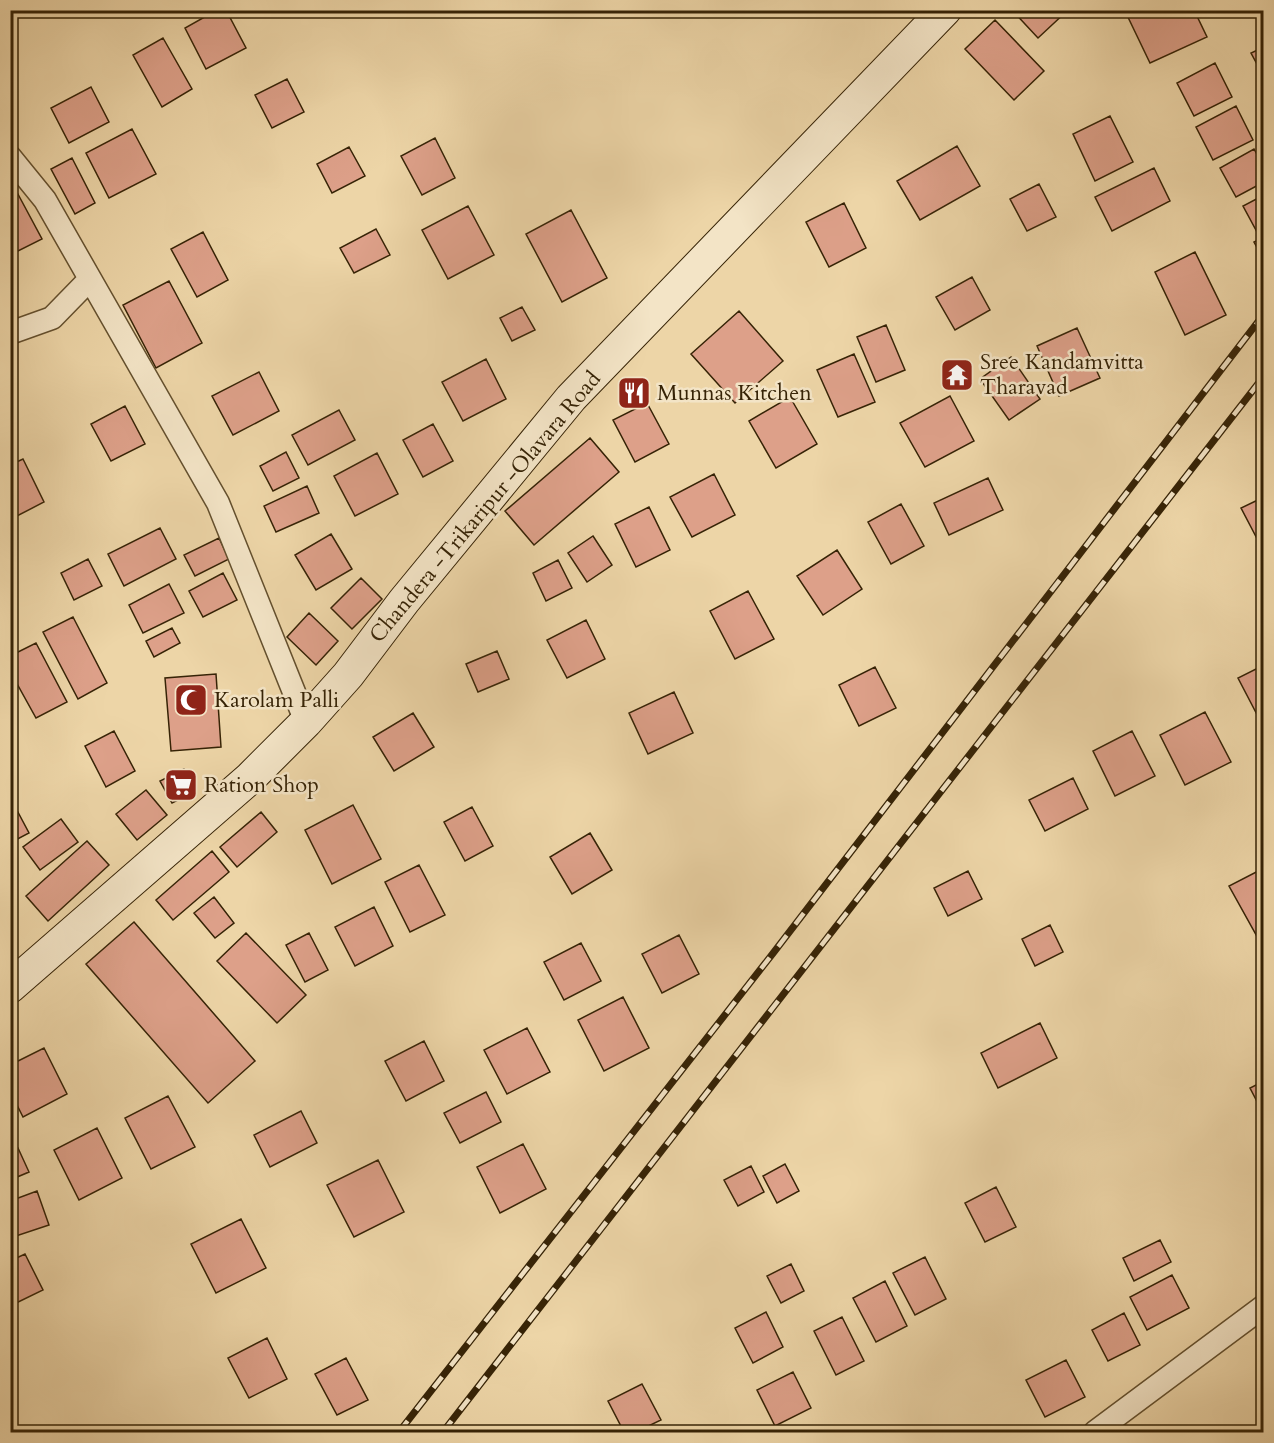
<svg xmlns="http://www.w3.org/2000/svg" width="1274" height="1443" viewBox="0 0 1274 1443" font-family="Cardo,serif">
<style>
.building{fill:#dda089;stroke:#362306;stroke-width:1.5}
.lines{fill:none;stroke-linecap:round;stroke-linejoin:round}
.street-casing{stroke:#64502e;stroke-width:25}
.secondary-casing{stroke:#362306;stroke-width:34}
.street{stroke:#f3e4c6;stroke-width:22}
.secondary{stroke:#f3e4c6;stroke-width:32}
.rail-casing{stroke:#362306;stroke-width:7}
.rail{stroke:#f3e4c6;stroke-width:4.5;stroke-dasharray:14;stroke-linecap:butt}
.labels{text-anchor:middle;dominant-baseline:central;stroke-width:5;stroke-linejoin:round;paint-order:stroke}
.poi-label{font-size:22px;fill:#362306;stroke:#f3e4c6;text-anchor:start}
.street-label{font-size:22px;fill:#362306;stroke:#f3e4c6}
</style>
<rect width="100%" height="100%" fill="#edd5a7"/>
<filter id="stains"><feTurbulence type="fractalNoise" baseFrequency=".00333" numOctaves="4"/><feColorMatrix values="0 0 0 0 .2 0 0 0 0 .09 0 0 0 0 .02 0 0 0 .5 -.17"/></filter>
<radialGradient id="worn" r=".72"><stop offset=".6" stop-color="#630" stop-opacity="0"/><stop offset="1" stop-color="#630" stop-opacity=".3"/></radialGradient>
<!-- building -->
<path class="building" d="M217 10H226L246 48 206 69 185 28Z
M1012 10H1068L1038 38Z
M1131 10H1194L1207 37 1150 63 1126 13Z
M995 20 1044 71 1014 100 965 49Z
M163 38 192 89 162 107 133 55Z
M1264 47V77L1251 53Z
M1215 63 1232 97 1194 116 1177 83Z
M287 79 304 112 272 128 255 95Z
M91 87 109 122 69 143 51 108Z
M1236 106 1253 140 1213 160 1196 127Z
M1110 116 1133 162 1095 181 1073 134Z
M132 129 156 174 109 198 86 153Z
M435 138 455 178 422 195 401 156Z
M957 146 980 186 920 220 897 181Z
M349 147 365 176 332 193 317 164Z
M1254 149 1264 167V182L1236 197 1220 168Z
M72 158 95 203 75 214 51 169Z
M1154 168 1170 201 1112 231 1095 197Z
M12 183 42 239 10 255V184Z
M1039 184 1056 217 1027 231 1010 199Z
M1264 195V228L1257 232 1243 206Z
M844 203 866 248 829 267 806 222Z
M468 206 494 255 448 279 422 230Z
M571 210 607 278 562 302 526 234Z
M376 229 390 255 354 273 340 248Z
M203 232 228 280 197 297 171 249Z
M1264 237V260L1254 242Z
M1195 252 1226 315 1185 335 1155 272Z
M972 277 990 310 955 330 936 297Z
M169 281 202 343 156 368 123 305Z
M522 307 535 330 512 341 500 318Z
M739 311 783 361 735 403 691 354Z
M886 325 905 370 876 382 857 337Z
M1077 328 1100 378 1059 396 1037 346Z
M854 354 875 402 838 417 817 370Z
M1011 357 1040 399 1009 420 980 379Z
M486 359 506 399 463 421 442 382Z
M259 372 279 411 233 435 212 396Z
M950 396 974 441 925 467 900 423Z
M790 397 817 444 776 468 749 421Z
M647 403 669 444 635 462 613 420Z
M125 406 145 444 111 461 91 424Z
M339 410 355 440 308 465 292 435Z
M433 424 453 461 423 477 403 440Z
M590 438 619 472 534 545 505 511Z
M286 452 299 478 273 491 260 466Z
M377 453 398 494 355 516 334 476Z
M23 459 44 502 15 517 10 508V465Z
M714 474 735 515 692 537 670 497Z
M988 478 1003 510 949 535 934 503Z
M307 486 319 513 276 532 264 506Z
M1264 497V552L1241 508Z
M901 504 924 546 891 564 868 522Z
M649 507 670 550 636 567 615 524Z
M160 528 176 559 124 586 108 554Z
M331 534 352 569 316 590 295 555Z
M593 536 612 565 587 582 568 553Z
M219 538 229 559 195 576 184 555Z
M837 550 862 589 823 615 797 576Z
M88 559 102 586 74 600 61 573Z
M558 560 572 588 546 601 533 573Z
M223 573 237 600 203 617 189 591Z
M361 578 382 599 352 629 331 608Z
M169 584 184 613 143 633 129 605Z
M748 591 774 639 735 659 710 611Z
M309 613 338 641 316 665 287 637Z
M73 617 107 683 78 699 43 632Z
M586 620 605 659 567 678 547 640Z
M172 628 180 643 154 657 146 641Z
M36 643 67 702 36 718 10 671V656Z
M497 651 509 679 478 692 466 664Z
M1264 665V728L1238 678Z
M875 667 896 708 859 726 839 685Z
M216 674 221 747 171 751 165 678Z
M674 692 693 733 648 754 629 713Z
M1205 712 1231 762 1185 785 1160 735Z
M413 713 434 747 394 771 373 737Z
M114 731 135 771 106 787 85 746Z
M1132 731 1155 776 1115 796 1093 751Z
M184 769 196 791 172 803 160 781Z
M1073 778 1088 809 1045 831 1029 800Z
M146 790 167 815 137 840 116 814Z
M11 799 29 833 10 843V800Z
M353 805 381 859 332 884 305 830Z
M472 807 493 846 465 861 444 822Z
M261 812 277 832 237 867 220 847Z
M61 819 78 842 40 870 23 847Z
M590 833 612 870 572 894 550 857Z
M87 841 109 865 48 921 26 896Z
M212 851 229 872 173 920 156 900Z
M419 865 445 915 410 932 385 882Z
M1264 868V949L1229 886Z
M968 871 982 899 948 916 934 888Z
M214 897 234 923 215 938 194 913Z
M374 907 393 946 355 966 335 927Z
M134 922 255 1061 208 1103 86 964Z
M1050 925 1063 952 1035 966 1022 939Z
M246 933 306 995 277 1023 217 961Z
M309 933 328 970 305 982 286 945Z
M679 935 699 974 662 993 642 954Z
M581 943 601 981 564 1000 544 962Z
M623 997 649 1048 604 1071 578 1020Z
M1040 1023 1057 1058 998 1088 981 1053Z
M527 1028 550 1072 507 1094 484 1050Z
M424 1041 444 1081 406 1101 385 1061Z
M44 1048 67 1094 23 1117 10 1091V1065Z
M1264 1081V1115L1250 1088Z
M486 1092 501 1122 460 1143 444 1113Z
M168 1096 195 1147 151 1169 125 1118Z
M301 1111 317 1143 270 1167 254 1135Z
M97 1128 122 1178 79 1200 54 1150Z
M523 1144 546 1189 500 1213 477 1167Z
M18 1148 29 1172 10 1180V1151Z
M378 1160 404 1212 354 1237 327 1185Z
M785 1164 799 1191 777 1203 763 1176Z
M751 1166 764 1192 738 1206 724 1180Z
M996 1187 1016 1227 985 1242 965 1203Z
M37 1191 49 1225 10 1238V1201Z
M241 1219 266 1268 216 1293 191 1244Z
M1160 1240 1171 1262 1134 1281 1123 1258Z
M25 1254 43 1290 10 1306V1261Z
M925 1257 946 1299 915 1315 893 1273Z
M791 1264 804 1291 781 1303 767 1276Z
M1172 1275 1189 1308 1147 1330 1130 1297Z
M885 1281 907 1326 876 1342 853 1298Z
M766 1312 783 1347 753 1363 735 1328Z
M1124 1313 1140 1345 1108 1361 1092 1330Z
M842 1317 864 1361 836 1375 814 1331Z
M267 1338 287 1379 249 1398 228 1358Z
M346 1358 368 1400 337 1415 315 1374Z
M1066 1360 1085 1397 1045 1417 1026 1380Z
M793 1372 811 1408 775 1426 757 1390Z
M642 1384 661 1420 636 1432H624L608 1401Z"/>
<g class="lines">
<!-- street casing -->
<g class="street-casing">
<path id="street" d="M10 157 45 200 218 503 306 722
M10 333 52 318 90 279
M1095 1432 1264 1306"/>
</g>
<!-- secondary casing -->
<g class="secondary-casing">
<path id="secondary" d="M10 987 250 778 306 722 348 675 404 601 571 398 945 10"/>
</g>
<!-- street -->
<use href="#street" class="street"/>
<!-- secondary -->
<use href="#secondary" class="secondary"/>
<!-- rail casing -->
<g class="rail-casing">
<path id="rail" d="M399 1432 774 952 1264 314
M443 1432 1264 376"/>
</g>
<!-- rail -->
<use href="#rail" class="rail"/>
</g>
<!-- icons -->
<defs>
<g id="temple-square" transform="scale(1.725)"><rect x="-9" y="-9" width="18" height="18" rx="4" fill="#8f2418" stroke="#f3e4c6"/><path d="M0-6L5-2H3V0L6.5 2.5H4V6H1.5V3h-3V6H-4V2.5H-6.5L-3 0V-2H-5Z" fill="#fff"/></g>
<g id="restaurant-square" transform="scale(1.725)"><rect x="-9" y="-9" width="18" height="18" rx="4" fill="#8f2418" stroke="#f3e4c6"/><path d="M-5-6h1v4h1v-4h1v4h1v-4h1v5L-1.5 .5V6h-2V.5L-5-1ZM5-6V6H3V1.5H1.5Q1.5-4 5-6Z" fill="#fff"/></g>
<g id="mosque-square" transform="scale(1.725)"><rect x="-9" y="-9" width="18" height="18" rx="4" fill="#8f2418" stroke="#f3e4c6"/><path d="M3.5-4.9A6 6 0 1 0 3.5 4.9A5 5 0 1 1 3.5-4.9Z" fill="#fff"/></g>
<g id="supermarket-square" transform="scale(1.725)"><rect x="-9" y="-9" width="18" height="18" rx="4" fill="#8f2418" stroke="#f3e4c6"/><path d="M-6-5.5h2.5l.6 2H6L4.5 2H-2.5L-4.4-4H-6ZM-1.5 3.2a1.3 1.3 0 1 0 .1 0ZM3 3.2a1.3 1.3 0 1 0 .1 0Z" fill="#fff"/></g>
</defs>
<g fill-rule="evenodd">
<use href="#temple-square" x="957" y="375"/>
<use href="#restaurant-square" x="634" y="393"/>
<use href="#mosque-square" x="191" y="700"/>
<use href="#supermarket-square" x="181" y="785"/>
</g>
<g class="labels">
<!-- poi labels -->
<g class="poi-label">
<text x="980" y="362">Sree Kandamvitta<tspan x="980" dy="25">Tharavad</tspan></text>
<text x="657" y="393">Munnas Kitchen</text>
<text x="214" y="700">Karolam Palli</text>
<text x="204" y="785">Ration Shop</text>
</g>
<!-- street labels -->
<g class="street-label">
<text transform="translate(485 507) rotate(-50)">Chandera -Trikaripur -Olavara Road</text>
</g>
</g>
<!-- margin -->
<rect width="1274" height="1443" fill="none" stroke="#edd5a7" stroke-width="36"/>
<rect x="12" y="12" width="1250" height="1419" fill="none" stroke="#362306" stroke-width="3"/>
<rect x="18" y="18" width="1238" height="1407" fill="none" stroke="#362306" stroke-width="1.5"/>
<rect width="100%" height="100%" filter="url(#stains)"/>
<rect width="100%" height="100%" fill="url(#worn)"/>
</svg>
